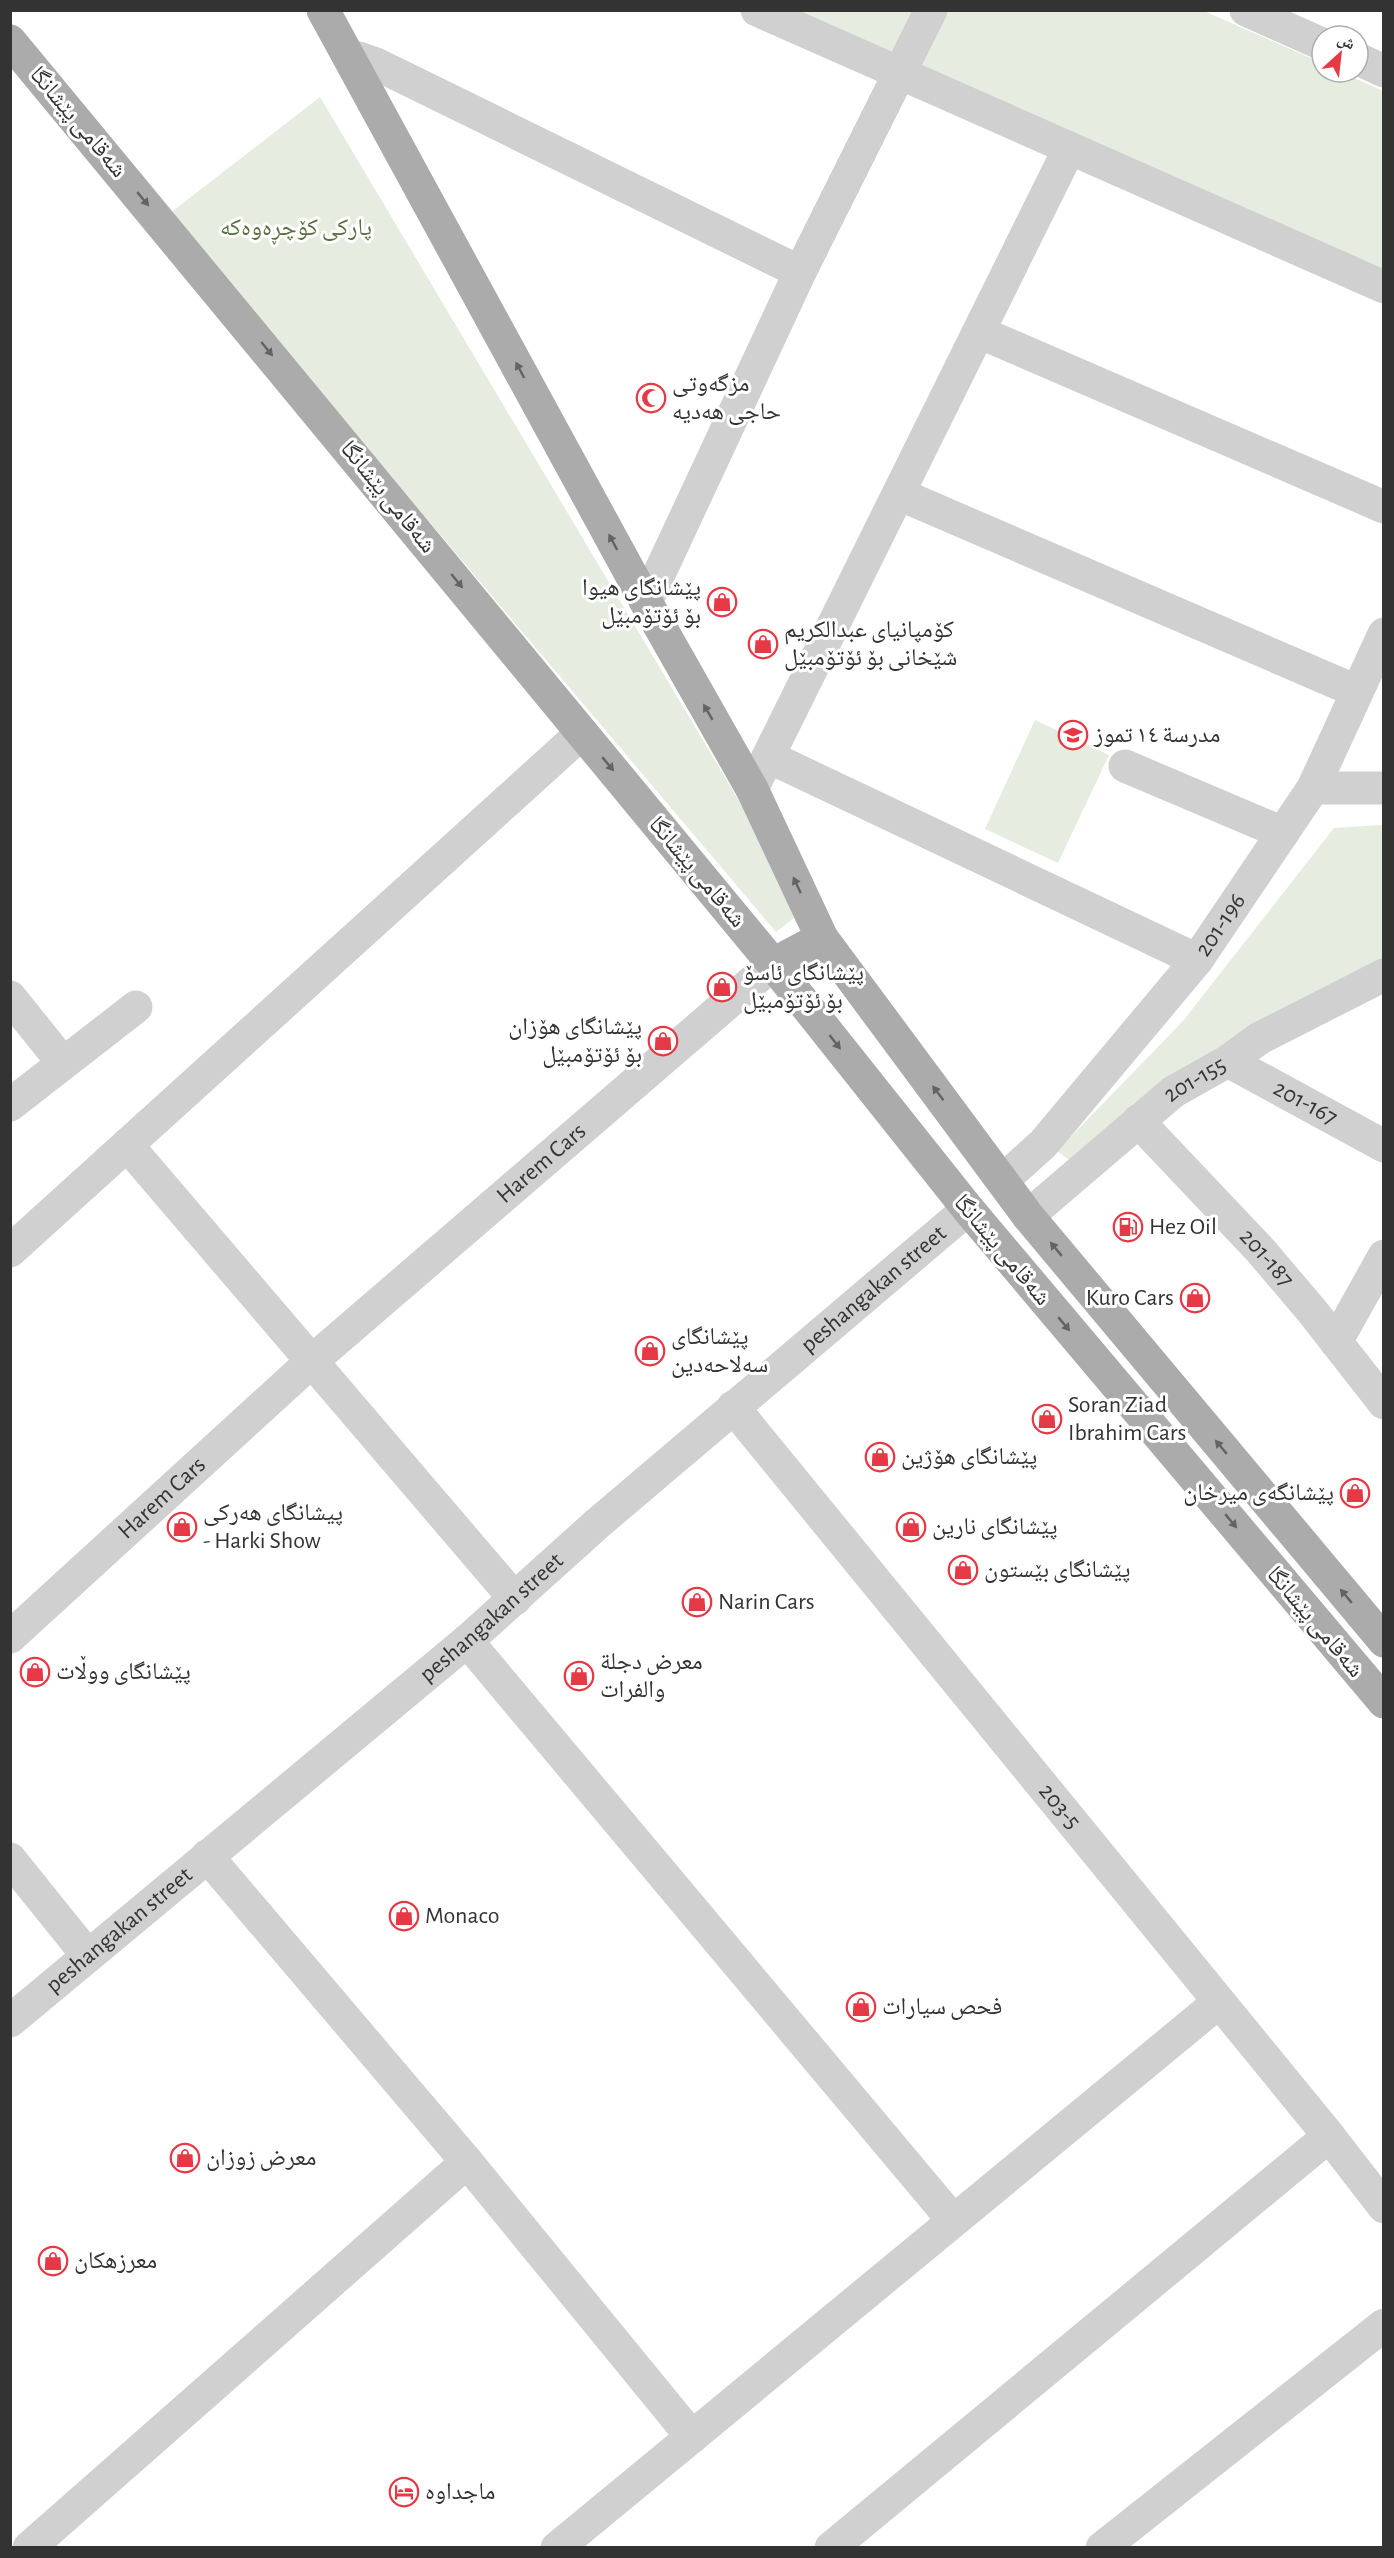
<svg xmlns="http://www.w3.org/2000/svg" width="1394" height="2558" viewBox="0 0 1394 2558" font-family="'Alegreya Sans','Noto Naskh Arabic',sans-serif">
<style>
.green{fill:#e6ecdf}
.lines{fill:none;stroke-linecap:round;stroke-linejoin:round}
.minor{stroke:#d0d0d0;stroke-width:33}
.major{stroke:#ababab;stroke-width:33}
.oneway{fill:#636363}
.labels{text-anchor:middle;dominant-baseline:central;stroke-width:6;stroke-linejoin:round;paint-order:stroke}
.street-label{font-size:24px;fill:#333;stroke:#fff}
.park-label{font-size:24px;fill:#56703f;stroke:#fff}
.poi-label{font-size:24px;fill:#333;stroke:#fff;text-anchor:start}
</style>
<rect width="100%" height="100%" fill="#fff"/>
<!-- green -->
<path class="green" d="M794 11H1204L1322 63V72H1341L1383 91V270Z
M320 97 804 910 776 932 169 214Z
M1035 720 1109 755 1058 863 985 829Z
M1383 825V962L1076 1165 1057 1151 1183 1021 1334 828Z"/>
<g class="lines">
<!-- minor -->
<g class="minor">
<path d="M757 10 1384 287"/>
<path d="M1246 10 1322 44"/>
<path d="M350 58H359L376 64 800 272"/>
<path d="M1358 59 1384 71"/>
<path d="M979 332 1384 507"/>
<path d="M899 494 1356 691"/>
<path d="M646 602 800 272 931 10"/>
<path d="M769 757 1197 960"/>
<path d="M1125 766 1283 833"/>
<path d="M1313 788H1384"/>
<path d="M752 789 1069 149"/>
<path d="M10 997 63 1063"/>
<path id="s1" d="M1228 1061 1384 1146"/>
<path d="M10 1105 136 1007"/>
<path id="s2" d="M1138 1121 1261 1251 1312 1311 1384 1403"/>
<path d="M127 1145 515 1599"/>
<path id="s3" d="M1003 1180 1043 1144 1197 960 1313 788 1384 634"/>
<path id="s4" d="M1028 1216 1173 1092 1228 1061 1260 1038 1384 975"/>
<path d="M10 1251 582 733"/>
<path d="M1336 1342 1384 1256"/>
<path id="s5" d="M733 1407 1329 2136 1384 2207"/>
<path id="s6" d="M10 1637 312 1361 773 964"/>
<path d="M467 1641 952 2219"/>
<path d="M207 1856 467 2162 692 2437"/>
<path d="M10 1859 88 1956"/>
<path id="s7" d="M10 2021 467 1641 598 1523 968 1209"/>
<path d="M29 2548 467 2162"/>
<path d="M557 2548 1219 2002"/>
<path d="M831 2548 1329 2136"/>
<path d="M1102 2548 1384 2325"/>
</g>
<!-- major -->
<path class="major" d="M323 10 646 602 752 789 822 938 1028 1216 1384 1641
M10 41 773 964 968 1209 1384 1702
M773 964 822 938"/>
</g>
<!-- one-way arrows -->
<defs><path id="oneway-solid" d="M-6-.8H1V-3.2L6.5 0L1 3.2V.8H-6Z" transform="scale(1.5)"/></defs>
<g class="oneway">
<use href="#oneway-solid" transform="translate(143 199) rotate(50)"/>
<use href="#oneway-solid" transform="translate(267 349) rotate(51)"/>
<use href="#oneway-solid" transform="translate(520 370) rotate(-118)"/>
<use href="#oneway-solid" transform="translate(613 542) rotate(-118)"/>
<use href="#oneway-solid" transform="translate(457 581) rotate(51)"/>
<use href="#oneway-solid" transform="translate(708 712) rotate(-120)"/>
<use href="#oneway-solid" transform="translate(608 764) rotate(50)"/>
<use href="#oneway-solid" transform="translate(797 885) rotate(-115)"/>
<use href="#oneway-solid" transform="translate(835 1042) rotate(52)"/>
<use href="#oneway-solid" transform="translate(938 1093) rotate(-127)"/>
<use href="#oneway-solid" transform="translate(1056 1249) rotate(-130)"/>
<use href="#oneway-solid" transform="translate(1064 1324) rotate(50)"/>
<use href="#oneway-solid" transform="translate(1221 1447) rotate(-130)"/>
<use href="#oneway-solid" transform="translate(1231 1521) rotate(50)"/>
<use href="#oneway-solid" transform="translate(1346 1596) rotate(-130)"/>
</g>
<!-- icons -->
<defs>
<g id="mosque-ring" transform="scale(1.5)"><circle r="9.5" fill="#fff" stroke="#e63946" stroke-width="1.5"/><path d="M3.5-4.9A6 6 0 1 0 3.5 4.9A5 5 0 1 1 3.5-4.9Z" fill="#e63946"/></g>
<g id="shop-ring" transform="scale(1.5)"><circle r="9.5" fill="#fff" stroke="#e63946" stroke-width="1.5"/><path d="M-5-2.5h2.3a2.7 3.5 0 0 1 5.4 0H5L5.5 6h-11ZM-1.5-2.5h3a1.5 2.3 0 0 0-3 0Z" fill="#e63946"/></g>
<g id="school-ring" transform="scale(1.5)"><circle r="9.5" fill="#fff" stroke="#e63946" stroke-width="1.5"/><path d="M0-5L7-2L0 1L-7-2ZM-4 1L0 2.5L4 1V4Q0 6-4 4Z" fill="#e63946"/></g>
<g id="fuel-ring" transform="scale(1.5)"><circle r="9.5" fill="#fff" stroke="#e63946" stroke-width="1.5"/><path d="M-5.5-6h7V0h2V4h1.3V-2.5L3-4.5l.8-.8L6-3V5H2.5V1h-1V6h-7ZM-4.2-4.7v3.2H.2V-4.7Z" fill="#e63946"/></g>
<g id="hotel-ring" transform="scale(1.5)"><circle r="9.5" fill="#fff" stroke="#e63946" stroke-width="1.5"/><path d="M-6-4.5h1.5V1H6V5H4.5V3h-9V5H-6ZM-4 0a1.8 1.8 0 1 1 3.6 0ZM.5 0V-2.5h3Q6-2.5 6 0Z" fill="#e63946"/></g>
</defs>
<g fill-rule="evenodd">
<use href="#mosque-ring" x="651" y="398"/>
<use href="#shop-ring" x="722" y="602"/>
<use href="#shop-ring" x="763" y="644"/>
<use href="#school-ring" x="1073" y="735"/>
<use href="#shop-ring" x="722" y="987"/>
<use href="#shop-ring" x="663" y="1041"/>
<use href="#fuel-ring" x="1128" y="1227"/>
<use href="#shop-ring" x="1195" y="1298"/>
<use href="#shop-ring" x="650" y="1351"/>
<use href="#shop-ring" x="1047" y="1419"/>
<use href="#shop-ring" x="880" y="1457"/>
<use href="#shop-ring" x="1355" y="1493"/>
<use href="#shop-ring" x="182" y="1527"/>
<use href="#shop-ring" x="911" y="1527"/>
<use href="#shop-ring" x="963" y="1570"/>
<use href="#shop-ring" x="697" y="1602"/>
<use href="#shop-ring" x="35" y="1672"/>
<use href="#shop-ring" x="579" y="1676"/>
<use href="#shop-ring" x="404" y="1916"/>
<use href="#shop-ring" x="861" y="2007"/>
<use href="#shop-ring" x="185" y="2158"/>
<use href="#shop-ring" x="53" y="2261"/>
<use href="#hotel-ring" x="404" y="2492"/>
</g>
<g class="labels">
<!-- street labels -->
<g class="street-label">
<text transform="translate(78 122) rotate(50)">شەقامی پێشانگا</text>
<text transform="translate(388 497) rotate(51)">شەقامی پێشانگا</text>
<text transform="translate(697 872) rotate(50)">شەقامی پێشانگا</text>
<text stroke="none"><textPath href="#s3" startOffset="336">201-196</textPath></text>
<text stroke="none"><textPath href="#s4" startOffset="216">201-155</textPath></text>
<text stroke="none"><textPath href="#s1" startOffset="88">201-167</textPath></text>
<text stroke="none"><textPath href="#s6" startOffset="712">Harem Cars</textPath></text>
<text transform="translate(1002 1250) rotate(50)">شەقامی پێشانگا</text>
<text stroke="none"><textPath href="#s2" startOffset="188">201-187</textPath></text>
<text stroke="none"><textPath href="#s7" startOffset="1132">peshangakan street</textPath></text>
<text stroke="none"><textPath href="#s6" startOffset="206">Harem Cars</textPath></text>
<text stroke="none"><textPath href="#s7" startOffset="628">peshangakan street</textPath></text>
<text transform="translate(1315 1622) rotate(50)">شەقامی پێشانگا</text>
<text stroke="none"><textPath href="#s5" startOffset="516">203-5</textPath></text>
<text stroke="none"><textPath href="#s7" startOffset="142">peshangakan street</textPath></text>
</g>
<!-- park labels -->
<g class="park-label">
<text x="296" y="228">پارکی کۆچڕەوەکە</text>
</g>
<!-- poi labels -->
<g class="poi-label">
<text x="672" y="384">مزگەوتی<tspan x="672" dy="28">حاجی هەدیە</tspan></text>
<text x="701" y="588" text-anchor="end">پێشانگای هیوا<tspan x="701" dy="28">بۆ ئۆتۆمبێل</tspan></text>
<text x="784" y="630">کۆمپانیای عبدالكريم<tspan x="784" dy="28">شێخانی بۆ ئۆتۆمبێل</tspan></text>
<text x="1094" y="735">مدرسة ١٤ تموز</text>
<text x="743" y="973">پێشانگای ئاسۆ<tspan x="743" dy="28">بۆ ئۆتۆمبێل</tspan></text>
<text x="642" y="1027" text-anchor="end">پێشانگای هۆزان<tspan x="642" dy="28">بۆ ئۆتۆمبێل</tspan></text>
<text x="1149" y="1227">Hez Oil</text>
<text x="1174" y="1298" text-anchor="end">Kuro Cars</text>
<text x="671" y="1337">پێشانگای<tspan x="671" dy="28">سەلاحەدین</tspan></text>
<text x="1068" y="1405">Soran Ziad<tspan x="1068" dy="28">Ibrahim Cars</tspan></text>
<text x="901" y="1457">پێشانگای هۆژین</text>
<text x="1334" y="1493" text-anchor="end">پێشانگەی میرخان</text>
<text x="203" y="1513">پیشانگای هەرکی<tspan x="203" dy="28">- Harki Show</tspan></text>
<text x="932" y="1527">پێشانگای نارین</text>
<text x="984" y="1570">پێشانگای بێستون</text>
<text x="718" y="1602">Narin Cars</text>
<text x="600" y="1662">معرض دجلة<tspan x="600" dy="28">والفرات</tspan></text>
<text x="56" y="1672">پێشانگای ووڵات</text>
<text x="425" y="1916">Monaco</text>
<text x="882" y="2007">فحص سيارات</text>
<text x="206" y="2158">معرض زوزان</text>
<text x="74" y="2261">معرزهكان</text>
<text x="425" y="2492">ماجداوە</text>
</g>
</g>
<!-- border -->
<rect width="1394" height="2558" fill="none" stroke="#333333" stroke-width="24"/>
<!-- north arrow -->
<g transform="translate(1340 54) rotate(27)"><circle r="28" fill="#ffffff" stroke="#adadad" stroke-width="1.5"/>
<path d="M0-4.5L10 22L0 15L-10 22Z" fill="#e63946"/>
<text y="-9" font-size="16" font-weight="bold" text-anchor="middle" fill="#333333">ش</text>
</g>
</svg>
